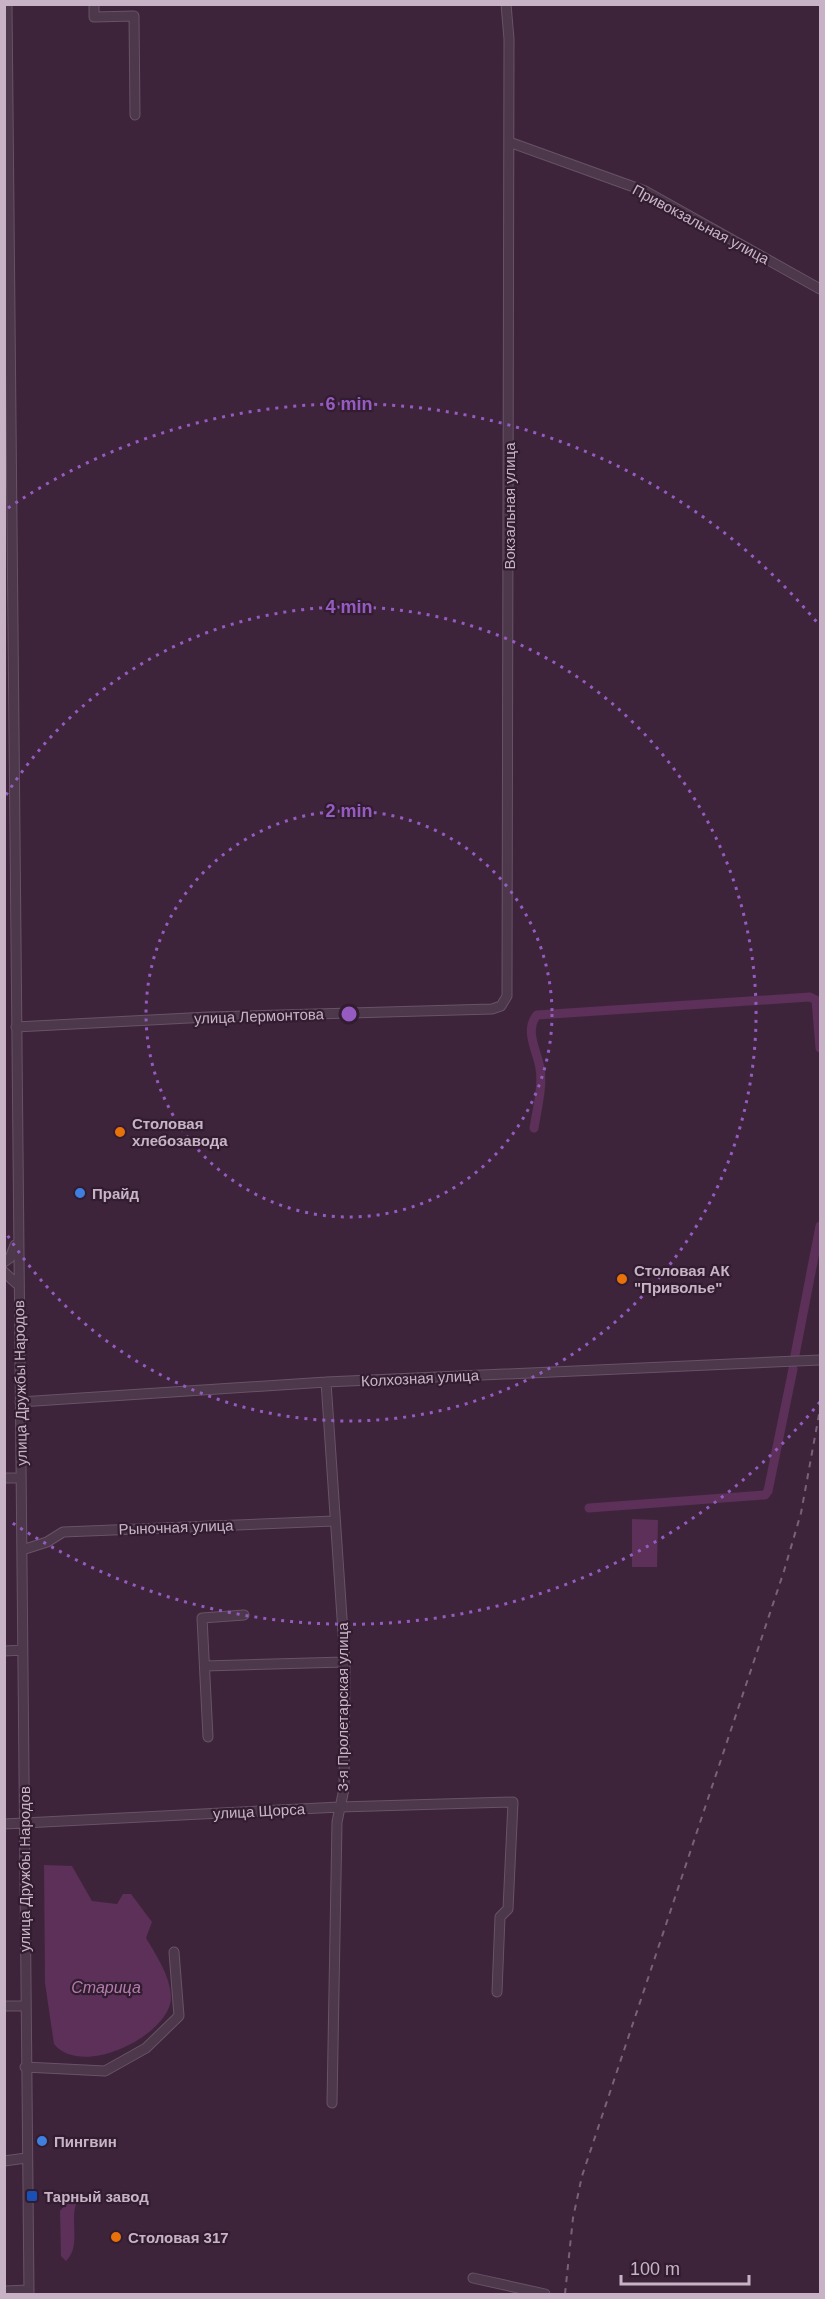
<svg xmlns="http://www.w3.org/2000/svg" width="825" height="2299" viewBox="0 0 825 2299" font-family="Arial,sans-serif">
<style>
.water{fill:#5c3058}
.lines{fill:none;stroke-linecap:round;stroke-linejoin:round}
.canal{stroke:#5c3058;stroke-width:9}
.minor-casing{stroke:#685366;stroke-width:11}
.minor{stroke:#4d374b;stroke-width:9}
.rail{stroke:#7b6079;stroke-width:2;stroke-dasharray:6 6;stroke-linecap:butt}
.ring{fill:none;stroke:#965bc1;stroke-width:3;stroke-dasharray:3 6}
.food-dot{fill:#e8710a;stroke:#321d30;stroke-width:2}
.shop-dot{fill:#3f7fe0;stroke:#321d30;stroke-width:2}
.transit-dot{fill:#1a4fb4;stroke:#321d30;stroke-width:2}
.labels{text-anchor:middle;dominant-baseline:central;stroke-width:4.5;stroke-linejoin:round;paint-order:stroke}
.street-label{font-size:15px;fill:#c8b3c6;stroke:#321d30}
.poi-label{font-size:15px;font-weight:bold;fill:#c8b3c6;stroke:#321d30;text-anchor:start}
.water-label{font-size:16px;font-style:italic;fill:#b17bac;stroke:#321d30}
.centre{fill:#965bc1;stroke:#321d30;stroke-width:3}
.ring-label{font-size:18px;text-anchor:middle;font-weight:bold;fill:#965bc1;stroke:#321d30;stroke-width:4.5;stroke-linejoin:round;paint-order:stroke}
</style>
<rect width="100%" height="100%" fill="#3d243b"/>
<!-- water -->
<path class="water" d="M632 1519 658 1520 657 1567H632Z
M44 1865 72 1866 92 1901 117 1904 123 1894H131L152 1922 146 1938C156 1955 171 1977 171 1998 170 2035 82 2079 54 2044L45 1983Z
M66 2204H76C70 2222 81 2247 66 2261L61 2256 60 2211Z"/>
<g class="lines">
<!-- canal -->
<path class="canal" d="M534 1128C537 1109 543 1087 540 1068 537 1051 524 1030 537 1015L810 997 816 1000 820 1048
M795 1355 820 1226
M589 1508 765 1495 768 1491 793 1369"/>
<!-- minor casing -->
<g class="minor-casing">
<path id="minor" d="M7 4 29 2294
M94 4V17L134 16 135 115
M509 142 645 191 820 289
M16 1027 208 1017 492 1009 501 1006 507 996 509 39 506 4
M4 1262 10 1258 15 1245
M4 1272 17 1284
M326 1382 345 1662 344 1789 337 1822 332 2103
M20 1402 326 1382 820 1360
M4 1478H21
M22 1550 47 1542 63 1532 334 1521
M4 1651 23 1650
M205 1666 345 1662
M208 1737 202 1618 244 1615
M4 1824 340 1807 513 1802 508 1909 500 1917 497 1992
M4 2006H25
M25 2067 105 2071 146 2048 179 2016 174 1952
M4 2161 26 2158
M473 2278 545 2294
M4 2291 29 2290"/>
</g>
<!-- minor -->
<use href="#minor" class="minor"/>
<!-- rail -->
<path class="rail" d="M565 2294 573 2218 582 2176 784 1571 801 1513 820 1409"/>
</g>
<!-- distance rings -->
<g class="ring">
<circle cx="349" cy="1014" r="203"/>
<path d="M6 795A407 407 0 1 1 6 1233"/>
<path d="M820 1402A610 610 0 0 1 8 1520M8 508A610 610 0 0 1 820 626"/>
</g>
<!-- markers -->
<g class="food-dot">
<circle cx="120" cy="1132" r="6"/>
<circle cx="622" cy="1279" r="6"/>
<circle cx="116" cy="2237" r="6"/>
</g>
<g class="shop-dot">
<circle cx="80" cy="1193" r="6"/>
<circle cx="42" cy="2141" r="6"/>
</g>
<rect class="transit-dot" x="26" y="2190" width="12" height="12" rx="3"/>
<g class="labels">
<!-- street labels -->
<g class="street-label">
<text transform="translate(701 224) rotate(28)">Привокзальная улица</text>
<text transform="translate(509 506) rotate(-90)">Вокзальная улица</text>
<text transform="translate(259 1016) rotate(-2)">улица Лермонтова</text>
<text transform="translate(420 1378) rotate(-3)">Колхозная улица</text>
<text transform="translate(20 1383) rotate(-91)">улица Дружбы Народов</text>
<text transform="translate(176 1527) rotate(-2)">Рыночная улица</text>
<text transform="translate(342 1707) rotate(-90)">3-я Пролетарская улица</text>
<text transform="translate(259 1811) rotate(-3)">улица Щорса</text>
<text transform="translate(24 1869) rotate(-90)">улица Дружбы Народов</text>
</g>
<!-- poi labels -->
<g class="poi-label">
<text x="132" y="1123">Столовая<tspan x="132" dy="17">хлебозавода</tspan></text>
<text x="92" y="1193">Прайд</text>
<text x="634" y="1270">Столовая АК<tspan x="634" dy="17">"Приволье"</tspan></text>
<text x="54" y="2141">Пингвин</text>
<text x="44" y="2196">Тарный завод</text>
<text x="128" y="2237">Столовая 317</text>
</g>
<!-- water labels -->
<g class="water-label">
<text x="106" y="1987">Старица</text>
</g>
</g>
<circle cx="349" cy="1014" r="9" class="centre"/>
<g class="ring-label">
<text x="349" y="410">6 min</text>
<text x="349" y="613">4 min</text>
<text x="349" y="817">2 min</text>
</g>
<!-- border -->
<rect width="825" height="2299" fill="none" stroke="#c8b3c6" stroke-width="12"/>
<!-- scale -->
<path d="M621 2275v9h128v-9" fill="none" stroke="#c8b3c6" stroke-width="3"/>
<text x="630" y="2275" font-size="18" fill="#c8b3c6" stroke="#321d30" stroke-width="4.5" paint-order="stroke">100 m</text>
</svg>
